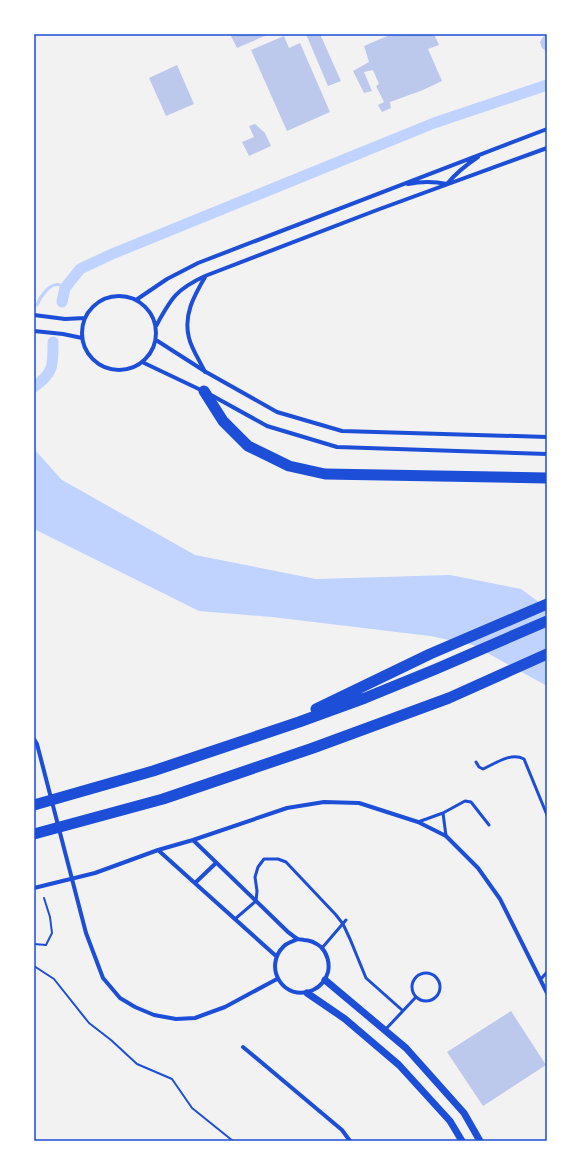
<svg xmlns="http://www.w3.org/2000/svg" width="581" height="1175" viewBox="0 0 581 1175" font-family="'DM Sans',sans-serif">
<style>
.water{fill:#bfd3fe}
.lines{fill:none;stroke-linecap:round;stroke-linejoin:round}
.stream{stroke:#bfd3fe;stroke-width:3}
.canal{stroke:#bfd3fe;stroke-width:11}
.building{fill:#bdc9ec}
.path{stroke:#1d4ed8;stroke-width:2}
.service{stroke:#1d4ed8;stroke-width:3}
.minor{stroke:#1d4ed8;stroke-width:4}
.tertiary{stroke:#1d4ed8;stroke-width:7}
.motorway{stroke:#1d4ed8;stroke-width:11}
.neatline{fill:none;stroke:#1d4ed8;stroke-width:1.5}
</style>
<rect width="100%" height="100%" fill="#f2f2f2"/>
<!-- water -->
<path class="water" d="M34 449 62 480 195 555 316 579 450 575 521 589 547 608V686L473 645 430 636 272 617 199 611 34 529Z"/>
<g class="lines">
<!-- stream -->
<path class="stream" d="M37 305C40 297 50 282 60 285 62 285 64 287 65 288"/>
<!-- canal -->
<path class="canal" d="M62 302 65 288 80 269 112 254 434 123 547 85
M34 387C54 373 53 365 53 342"/>
</g>
<!-- building -->
<path class="building" d="M230 34H269L237 48Z
M306 34H320L341 81 328 86Z
M392 34H434L439 45 428 49 442 81 423 90 390 102 391 108 382 112 378 105 384 102 376 86 379 84 373 70 364 72 372 91 364 93 353 71 369 62 364 46Z
M547 34V52L542 48 540 42 543 37Z
M284 36 289 48 300 43 330 112 287 131 251 50Z
M177 65 194 104 166 116 149 78Z
M255 124 265 133 271 146 249 156 242 142 254 137 249 126Z
M511 1011 546 1065 483 1106 447 1052Z"/>
<g class="lines">
<!-- path -->
<path class="path" d="M34 944 46 945 52 933 50 917 44 898
M34 966 54 979 89 1023 111 1040 137 1064 172 1079 192 1108 233 1141"/>
<!-- service -->
<path class="service" d="M476 762 479 767 483 769C496 763 511 752 524 759L547 815
M443 813 446 836
M418 822 443 813 465 801 471 802 489 825
M235 919 256 901 257 891 255 877 258 867 264 859H278L286 862 336 915 343 924 350 939 366 978 402 1010
M322 948 346 920
M412 987a14 14 0 1 1 28 0a14 14 0 1 1-28 0Z
M541 979 547 972
M385 1030 416 997"/>
<!-- minor -->
<path class="minor" d="M408 184C422 181 433 181 447 184
M447 184C456 173 466 165 478 157
M205 277C194 296 183 315 189 338 192 350 200 361 205 372
M82 333a37 37 0 1 1 74 0a37 37 0 1 1-74 0Z
M136 300 167 279 198 263 547 129
M34 315 65 319 85 318
M156 326C171 299 175 290 205 276L377 210 547 148
M34 331 63 334 82 338
M156 340 206 372 277 412 342 431 547 437
M142 362 203 391
M211 395 267 426 337 447 547 454
M34 739 37 744 86 933 103 978 120 998 135 1007 154 1015 176 1019 195 1018 225 1007 277 979
M193 840 288 932C291 934 295 938 298 939 300 940 302 939 304 940 310 940 316 943 321 947 327 953 330 963 328 972 326 980 320 987 313 990 284 1003 262 967 284 946 287 943 294 941 298 939
M158 850 276 956
M195 883 216 863
M34 888 95 873 158 850 193 840 287 808 324 802 359 803 418 822 446 836 478 868 500 899 547 993
M243 1047 342 1130 350 1141"/>
<!-- tertiary -->
<path class="tertiary" d="M325 980 406 1048 464 1113 480 1141
M307 993 345 1019 399 1065 450 1121 462 1141"/>
<!-- motorway -->
<path class="motorway" d="M204 391 223 421 248 446 289 466 325 474 547 478
M316 709 430 654 547 604
M34 805 153 771 299 722 365 698 436 669 547 621
M34 834 163 799 313 748 449 698 547 654"/>
</g>
<!-- border -->
<rect width="581" height="1175" fill="none" stroke="#ffffff" stroke-width="70"/>
<rect x="35" y="35" width="511" height="1105" class="neatline"/>
</svg>
